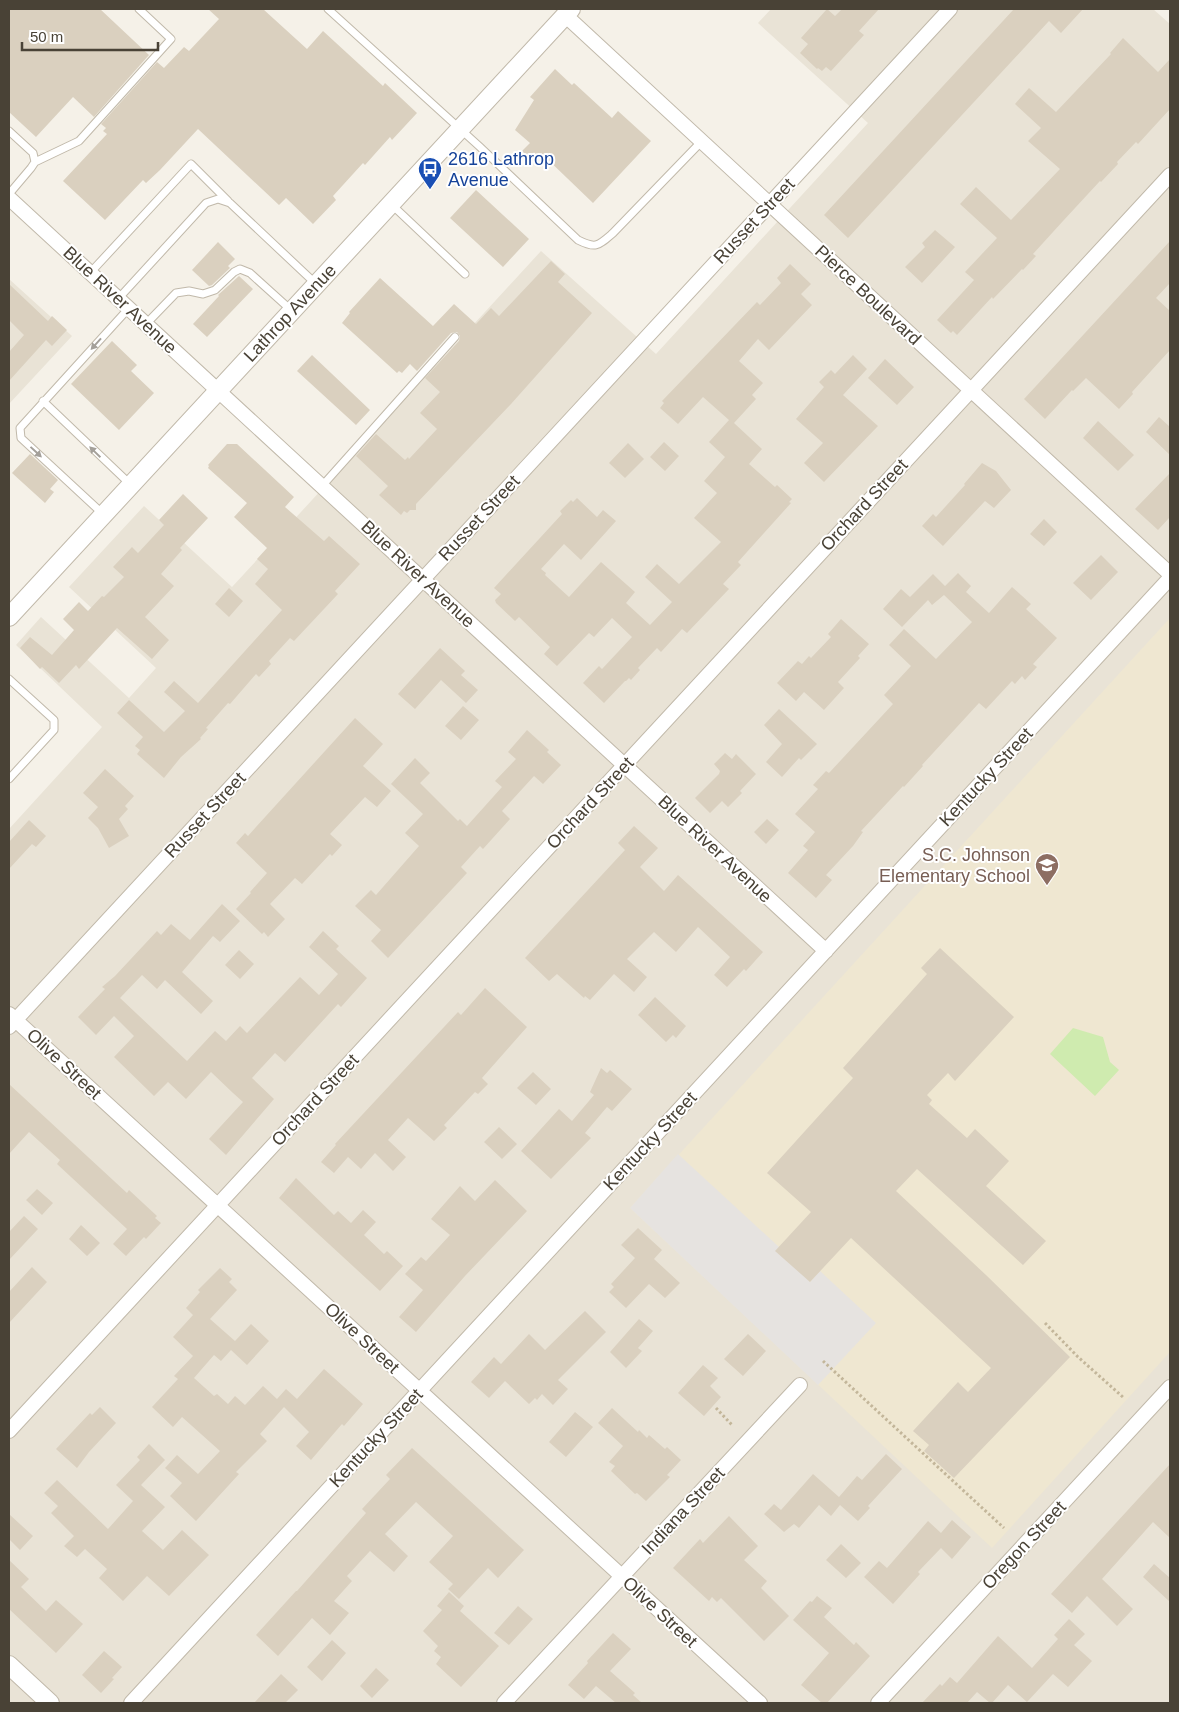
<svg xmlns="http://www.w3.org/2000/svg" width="1179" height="1712" viewBox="0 0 1179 1712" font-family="Helvetica,sans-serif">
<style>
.residential{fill:#e9e3d6}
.education{fill:#efe7d1}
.green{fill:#cfebaf}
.parking{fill:#e6e3e0}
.building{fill:#dad0bf}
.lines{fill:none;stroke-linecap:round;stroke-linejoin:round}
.service-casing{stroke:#c1b9aa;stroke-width:9}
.minor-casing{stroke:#c1b9aa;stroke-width:16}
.tertiary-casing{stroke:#c1b9aa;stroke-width:20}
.path{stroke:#c3b69a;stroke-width:3;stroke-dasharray:2.5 2.5;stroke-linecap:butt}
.service{stroke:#fff;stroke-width:7}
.minor{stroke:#fff;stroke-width:14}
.tertiary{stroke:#fff;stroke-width:18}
.oneway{fill:#a4a09a}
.labels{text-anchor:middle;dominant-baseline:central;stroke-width:4;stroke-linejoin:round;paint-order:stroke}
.transit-label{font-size:18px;fill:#164399;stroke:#fff;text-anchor:start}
.street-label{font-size:18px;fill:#494236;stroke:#fff}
.education-label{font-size:18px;fill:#785e54;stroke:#fff;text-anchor:end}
</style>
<rect width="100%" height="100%" fill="#f5f1e8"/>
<!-- residential -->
<path class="residential" d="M771 9H1153L1170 24V1703H9V829L102 727 16 645 41 617 129 698 156 668 69 587 144 506 232 587 541 251 656 354 868 123 758 23Z
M9 279 72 336 9 404Z"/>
<!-- education -->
<path class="education" d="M1170 618V1352L992 1548 630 1208Z"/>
<!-- green -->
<path class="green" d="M1073 1028 1103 1037 1110 1062 1119 1070 1095 1096 1050 1054Z"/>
<!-- parking -->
<path class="parking" d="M678 1154 779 1247 810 1282 820 1271 876 1323 818 1385 630 1208Z"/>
<!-- building -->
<path class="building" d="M9 9H100L149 55 94 117 73 97 36 137 9 112Z
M208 9H263L307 49 323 31 383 86 385 83 417 113 392 140 390 137 365 165 363 163 333 196 336 200 313 224 286 198 279 205 198 129 160 170 146 183 143 180 105 220 63 181 107 134 103 131 106 128 101 124 157 62 164 68 184 47 189 51 219 19Z
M827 9 835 16 842 9H879L859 31 864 35 831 71 826 67 822 71 818 68 817 69 800 53 808 44 801 38Z
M1014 9H1083L1061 33 1049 21 848 238 824 215Z
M1123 38 1158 72 1170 59V109L1138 144 1136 142 1117 162 1118 164 1101 182 1100 181 1063 221 1033 254 1036 256 1023 270 1022 269 993 299 992 297 957 335 953 331 951 333 937 320 974 280 965 272 997 238 960 204 976 187 1011 220 1060 169 1028 141 1041 128 1015 104 1029 88 1056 112 1111 54 1110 53Z
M555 69 572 85 574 83 612 118 618 111 651 141 593 203 541 153 533 161 522 151 530 143 515 130 534 100 530 97Z
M476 190 529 239 503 267 450 218Z
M935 230 955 247 922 283 905 267 925 247 922 243Z
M1170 241V283L1156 298 1170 311V350L1132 392 1133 394 1119 409 1086 378 1073 391 1072 390 1045 419 1024 399Z
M218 242 235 259 228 266 230 268 212 285 209 286 192 270Z
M551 261 565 274 558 282 592 313 511 404 416 504V510H410L407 513 404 511 401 515 379 495 388 486 356 456 376 434 405 460 408 457 409 459 437 429 420 413 440 392 425 378 459 341 460 336 457 332 451 333 417 371 410 364 402 373 399 371 397 373 342 323 350 313 349 312 380 278 433 326 454 304 476 324 491 308 499 316Z
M790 264 811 284 801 294 812 305 769 350 758 339 739 361 763 383 752 395 756 399 734 423 762 449 749 464 775 487 777 485 792 499 789 502 791 503 738 562 741 565 723 584 729 589 687 633 682 629 661 652 657 648 638 668 640 670 631 680 629 678 626 681H625L604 703 583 683 599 666 602 669 632 637 612 618 594 637 589 633 557 666 544 654 550 647 519 617 515 621 496 603 495 600 501 594 494 588 562 514 560 511 571 500 573 502 577 498 597 517 603 510 616 521 581 560 564 544 541 569 546 573 545 575 569 597 601 562 635 592 626 603 650 625 672 602 645 577 657 564 679 584 721 542 694 518 717 493 704 481 725 457 709 442 729 420 703 397 678 424 660 408 664 403 662 401 757 302 760 305 781 283 777 278Z
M239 276 253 289 207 337 193 324 219 296 218 295Z
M9 284 48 321 52 316 67 330 52 346 46 340 9 381V352L24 335 9 320Z
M112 341 137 365 131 371 154 393 119 430 71 384Z
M312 355 370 410 356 425 297 371Z
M853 355 867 369 843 395 878 426 824 482 804 463 823 443 796 419 824 387 819 382 831 370 835 374Z
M885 359 914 387 897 405 868 378Z
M1159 417 1170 427V455L1146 432Z
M1098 421 1134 455 1118 471 1083 438Z
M664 442 679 456 665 471 650 457Z
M628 443 644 459 625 478 609 463Z
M227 444H237L294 497 285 507 324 541 329 536 360 564 335 591 338 594 324 609 294 641 290 638 269 661 271 664 259 677 256 674 230 704 228 703 206 728 208 729 200 738 201 739 181 757 164 778 137 754 140 750 135 746 143 737 117 713 129 700 164 732 185 711 164 692 174 681 198 703 282 610 255 584 268 569 257 559 267 548 234 517 247 503 208 468 209 466 208 465Z
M30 454 58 480 50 489 54 492 45 503 12 473Z
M982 463 996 471 1011 490 994 508 985 501 943 546 922 526 933 514 936 517 965 485 964 484Z
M1170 473V517L1158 530 1135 509Z
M183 494 208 518 180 548 182 550 161 574 174 586 145 617 169 640 152 659 117 628 79 669 76 665 59 683 42 667 40 669 20 648 30 637 52 655 74 630 63 619 79 602 88 611 102 596 104 597 124 577 113 567 132 547 138 553 164 525 159 520Z
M1044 519 1057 532 1044 546 1030 534Z
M1101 555 1118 572 1091 600 1073 583Z
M958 573 971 586 966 592 989 613 1012 587 1031 604 1026 609 1057 638 1033 664 1037 667 1025 680 1022 676 1015 684 1012 681 986 709 979 703 922 765 923 766 904 787 903 786 861 831 863 832 853 846 826 875 832 880 816 898 788 873 808 850 803 846 815 832 795 814 818 789 813 785 826 771 829 773 893 704 884 695 911 666 889 645 904 629 936 659 972 622 944 595 932 605 928 600 902 627 883 609 901 589 910 597 933 574 945 586Z
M229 588 243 601 229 617 215 604Z
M841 619 869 644 858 656 860 658 838 682 844 688 824 710 804 692 796 701 777 683 798 661 802 664 809 656 811 658 831 637 828 634Z
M440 648 465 671 461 675 478 690 466 703 441 680 415 709 398 694Z
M463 706 479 720 461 740 445 726Z
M779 709 817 744 801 760 799 758 782 777 766 762 782 744 764 725Z
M355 718 383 744 363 766 391 791 377 807 365 797 330 834 342 845 332 856 330 854 302 884 295 878 270 904 285 919 268 937 264 932 262 934 236 909 251 893 250 892 267 873 236 843 245 833 248 836 256 827Z
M527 730 549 750 547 752 561 765 543 784 534 776 502 811 510 819 483 849 480 846 461 867 467 873 388 958 371 941 381 930 355 906 371 890 376 895 419 846 405 833 423 814 391 784 415 758 430 773 420 783 458 821 460 819 467 826 502 787 495 781 516 759 508 752Z
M725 753 732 759 736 754 756 774 740 791 742 793 728 807 722 801 710 813 695 798 719 774 720 771 714 764Z
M105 769 134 796 125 806 128 809 119 819 129 836 109 848 98 828 88 818 98 807 83 793Z
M767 819 779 830 766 844 754 832Z
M29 820 46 836 36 847 32 844 9 869V842Z
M634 826 658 848 640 867 664 891 678 875 763 952 746 971 744 969 727 987 714 975 730 957 698 927 676 952 654 932 627 959 647 977 634 992 614 974 590 1000 585 996 584 998 557 974 549 981 525 958 625 850 618 843Z
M222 904 240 921 220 942 213 936 182 972 213 1001 201 1014 165 980 157 989 142 975 120 998 187 1061 215 1031 226 1041 240 1026 247 1033 300 977 319 995 338 974 309 947 323 931 339 946 336 949 367 978 341 1007 338 1004 285 1062 275 1053 252 1078 274 1099 226 1155 209 1139 243 1102 233 1093 211 1072 186 1099 168 1082 154 1096 114 1057 134 1036 114 1016 96 1035 78 1017 105 989 102 987 115 976 157 931 161 935 171 924 190 940Z
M940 948 1014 1017 955 1081 948 1073 927 1095 932 1100 929 1104 967 1138 975 1129 1009 1161 986 1186 1046 1241 1023 1265 917 1169 896 1191 986 1275 1070 1357 954 1478 924 1451 929 1445 913 1431 958 1382 968 1392 991 1368 851 1238 810 1282 775 1251 811 1212 767 1173 853 1078 843 1068 927 974 921 968Z
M239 950 254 964 240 979 225 965Z
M485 988 527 1027 482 1078 488 1084 478 1094 475 1092 444 1125 447 1128 434 1141 408 1118 388 1140 406 1157 393 1171 375 1153 361 1169 348 1157 334 1173 321 1162 336 1145 335 1144 458 1012 461 1015Z
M655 997 686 1026 676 1038 673 1035 666 1042 638 1015Z
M601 1068 607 1073 610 1070 632 1089 612 1111 607 1107 585 1133 591 1138 551 1179 521 1151 559 1109 572 1121 594 1095 590 1092Z
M533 1072 551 1089 536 1105 517 1088Z
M9 1084 127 1193 129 1190 157 1216 155 1218 161 1223 146 1239 144 1237 126 1256 113 1244 127 1229 57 1164 60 1160 29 1132 9 1154Z
M499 1127 517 1144 502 1159 484 1142Z
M296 1178 334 1215 338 1211 351 1223 363 1210 376 1222 364 1235 384 1254 387 1251 403 1266 380 1291 279 1198Z
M495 1180 527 1211 465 1276 416 1332 399 1317 423 1290 405 1274 421 1257 426 1261 450 1235 431 1219 460 1186 475 1201Z
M37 1189 53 1203 42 1215 26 1200Z
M24 1216 38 1229 9 1260V1232Z
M81 1225 100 1243 87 1256 69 1239Z
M638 1228 662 1250 654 1259 680 1283 665 1298 649 1284 626 1308 609 1292 614 1287 611 1284 635 1258 621 1245Z
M32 1267 47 1282 9 1323V1292Z
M220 1268 232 1279 229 1282 237 1290 210 1319 235 1341 251 1324 269 1341 247 1365 231 1350 221 1361 214 1355 194 1378 214 1396 217 1394 228 1404 235 1396 245 1405 263 1386 277 1399 286 1389 297 1399 324 1369 363 1404 344 1426 342 1424 311 1460 296 1446 309 1432 284 1407 260 1434 267 1441 236 1472 239 1474 196 1521 170 1496 182 1483 165 1468 177 1455 198 1474 220 1451 182 1417 173 1427 152 1407 178 1379 174 1376 193 1356 173 1337 193 1315 186 1308 200 1292 198 1290Z
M585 1311 606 1332 558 1380 568 1389 553 1405 542 1394 537 1400 535 1398 529 1404 505 1381 489 1398 471 1382 494 1357 501 1364 529 1334 545 1350Z
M639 1319 653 1331 638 1348 642 1351 626 1368 610 1352Z
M748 1334 766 1351 743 1376 724 1359Z
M703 1365 718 1378 710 1386 721 1397 704 1416 678 1393Z
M100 1407 116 1423 89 1452 77 1468 56 1449 90 1413 92 1415Z
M612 1408 638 1432 639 1430 647 1438 649 1435 665 1449 667 1447 681 1460 667 1475 670 1477 646 1501 637 1493 635 1494 611 1471 615 1466 609 1462 623 1446 598 1423Z
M575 1412 593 1427 566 1457 549 1442Z
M149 1444 165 1460 141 1485 165 1507 142 1531 163 1550 182 1530 209 1555 169 1596 147 1576 123 1601 99 1578 107 1569 85 1549 77 1557 64 1546 74 1536 51 1513 58 1506 44 1493 57 1480 108 1529 133 1501 116 1485 140 1460 137 1457Z
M412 1448 524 1550 498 1578 488 1568 459 1599 448 1589 453 1584 429 1562 453 1536 416 1502 385 1534 408 1556 394 1572 370 1551 347 1576 352 1581 334 1601 349 1613 330 1635 312 1618 278 1656 256 1635 296 1591H297L366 1513 362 1509 390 1479 386 1475Z
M886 1454 902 1469 868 1506 870 1508 858 1521 840 1505 831 1516 819 1505 799 1528 794 1524 784 1532 764 1514 774 1504 781 1510 813 1474 839 1497 857 1476 862 1480Z
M1170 1464V1538L1153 1522 1102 1579 1133 1609 1117 1626 1087 1596 1072 1613 1051 1594Z
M9 1514 33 1536 20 1550 9 1539Z
M729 1516 758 1546 744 1560 767 1581 761 1588 789 1616 764 1641 721 1598 717 1602 712 1597 709 1601 673 1568 700 1539 703 1543Z
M952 1520 971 1537 952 1559 941 1548 918 1572 920 1574 893 1604 864 1577 879 1561 887 1568 928 1521 941 1533Z
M841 1544 861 1563 846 1578 826 1560Z
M9 1560 29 1579 21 1587 46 1611 56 1600 83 1624 56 1653 9 1609Z
M1154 1564 1170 1578V1602L1143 1577Z
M449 1592 464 1606 460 1611 499 1646 461 1687 436 1664 441 1657 434 1651 438 1646 423 1631 442 1610 437 1606Z
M817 1596 832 1608 824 1617 854 1645 856 1642 870 1656 827 1703H822L801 1685 829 1653 793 1620 810 1601 812 1602Z
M518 1606 533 1619 509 1645 494 1633Z
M1069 1619 1085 1634 1074 1645 1092 1661 1068 1687 1053 1674 1027 1702 1008 1685 992 1703H990L977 1692 967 1703H922L940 1684 942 1686 950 1677 957 1683 998 1636 1032 1668 1058 1639 1054 1635Z
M613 1633 631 1649 610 1671 635 1693 633 1695 642 1703H616L596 1686 584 1699 568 1685 588 1663 587 1661Z
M332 1640 346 1653 322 1681 307 1667Z
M104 1651 122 1667 112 1678 114 1679 101 1693 82 1675Z
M376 1668 389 1680 372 1698 360 1686Z
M281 1674 298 1690 285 1703H254Z"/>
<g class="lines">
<!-- service casing -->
<g class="service-casing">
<path id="service" d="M328 9 480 147 578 240C596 249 598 246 613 233L702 141
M9 131 33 153 35 162 31 168 9 194
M35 162 79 141 171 39 139 9
M391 204 465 274
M90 273 191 164 228 201
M118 299 206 203 218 199 230 203 316 284
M146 324 176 293 189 291 203 294 215 290 234 272 240 269 250 273 291 310
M43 401 131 485
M322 486 455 337
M103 514 21 438 20 428 129 308
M9 679 54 720V730L9 779"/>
</g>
<!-- minor casing -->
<g class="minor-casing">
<path id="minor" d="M565 15 1170 574
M9 198 826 951
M9 1014 760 1703
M9 1027 950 9
M9 1431 1170 175
M131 1703 1170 578
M504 1703 800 1385
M878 1703 1170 1387"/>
</g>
<!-- tertiary casing -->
<g class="tertiary-casing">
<path id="tertiary" d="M9 617 571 9
M9 1665 50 1703"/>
</g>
<!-- path -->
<path class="path" d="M1045 1323 1078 1357 1124 1398
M823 1361 1004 1528
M716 1408 732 1425"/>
<!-- service -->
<use href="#service" class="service"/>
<!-- minor -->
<use href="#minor" class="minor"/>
<!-- tertiary -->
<use href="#tertiary" class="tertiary"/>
</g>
<!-- one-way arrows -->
<defs><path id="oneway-solid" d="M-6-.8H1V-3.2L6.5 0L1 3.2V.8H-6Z" transform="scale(1.25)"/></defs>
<g class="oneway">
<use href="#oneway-solid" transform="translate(96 344) rotate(132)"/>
<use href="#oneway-solid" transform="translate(36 452) rotate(43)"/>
<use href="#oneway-solid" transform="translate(95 452) rotate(-136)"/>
</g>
<!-- icons -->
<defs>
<g id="bus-pin" transform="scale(1.25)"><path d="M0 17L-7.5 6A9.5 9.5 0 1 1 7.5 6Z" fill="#1a4fb4" stroke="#fff"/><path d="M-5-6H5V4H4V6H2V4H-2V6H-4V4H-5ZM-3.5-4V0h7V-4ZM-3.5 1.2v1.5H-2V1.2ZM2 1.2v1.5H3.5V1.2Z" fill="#fff"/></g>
<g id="school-pin" transform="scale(1.25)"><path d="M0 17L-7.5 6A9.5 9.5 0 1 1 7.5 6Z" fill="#8d6e63" stroke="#fff"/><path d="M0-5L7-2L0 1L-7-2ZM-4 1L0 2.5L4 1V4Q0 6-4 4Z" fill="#fff"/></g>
</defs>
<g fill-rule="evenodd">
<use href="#bus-pin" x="430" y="169"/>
<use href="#school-pin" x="1047" y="865"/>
</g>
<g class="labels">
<!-- transit labels -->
<g class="transit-label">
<text x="448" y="159">2616 Lathrop<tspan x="448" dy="21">Avenue</tspan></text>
</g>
<!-- street labels -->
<g class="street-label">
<text transform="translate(754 221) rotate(-47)">Russet Street</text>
<text transform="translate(868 295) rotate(43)">Pierce Boulevard</text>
<text transform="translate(120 300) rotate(43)">Blue River Avenue</text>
<text transform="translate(290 313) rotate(-47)">Lathrop Avenue</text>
<text transform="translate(864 505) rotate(-47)">Orchard Street</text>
<text transform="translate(479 518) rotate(-47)">Russet Street</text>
<text transform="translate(418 574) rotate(43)">Blue River Avenue</text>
<text transform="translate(986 777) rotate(-47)">Kentucky Street</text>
<text transform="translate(590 803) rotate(-47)">Orchard Street</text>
<text transform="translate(205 815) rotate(-47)">Russet Street</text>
<text transform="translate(715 849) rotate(43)">Blue River Avenue</text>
<text transform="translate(64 1064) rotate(43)">Olive Street</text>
<text transform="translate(315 1100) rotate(-47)">Orchard Street</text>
<text transform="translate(650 1141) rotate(-47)">Kentucky Street</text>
<text transform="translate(362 1338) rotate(43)">Olive Street</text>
<text transform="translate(376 1438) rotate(-47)">Kentucky Street</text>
<text transform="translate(683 1511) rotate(-47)">Indiana Street</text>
<text transform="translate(1024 1545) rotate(-47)">Oregon Street</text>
<text transform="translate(660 1612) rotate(43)">Olive Street</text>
</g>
<!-- education labels -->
<g class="education-label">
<text x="1030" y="855">S.C. Johnson<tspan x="1030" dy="21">Elementary School</tspan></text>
</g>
</g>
<!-- border -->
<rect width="1179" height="1712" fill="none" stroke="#494236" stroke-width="20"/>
<!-- scale -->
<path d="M22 42v8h136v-8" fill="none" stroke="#494236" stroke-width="2.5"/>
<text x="30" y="42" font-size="15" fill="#494236" stroke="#ffffff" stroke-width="4" paint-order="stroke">50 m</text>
</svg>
